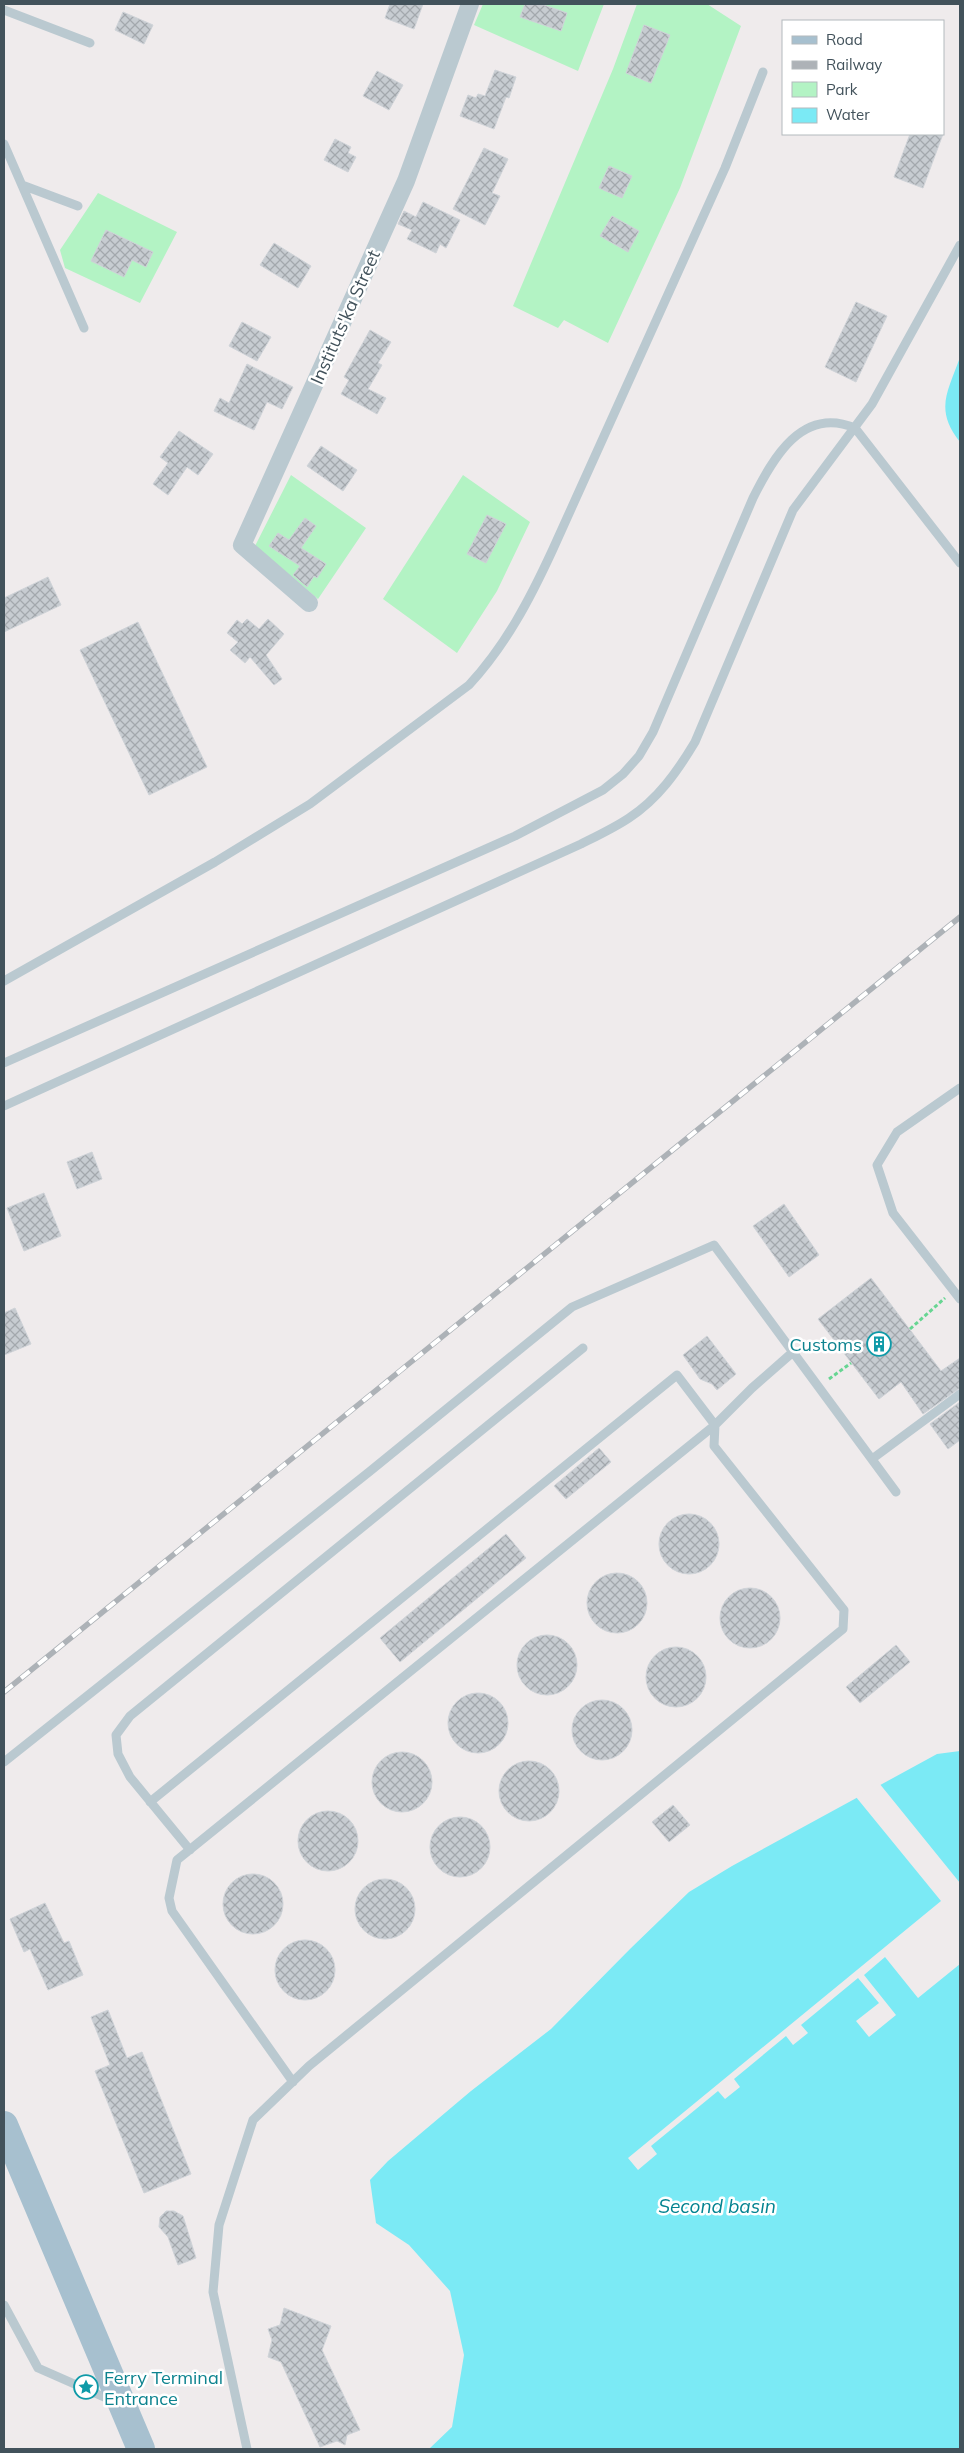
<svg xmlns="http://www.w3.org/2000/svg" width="964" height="2453" viewBox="0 0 964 2453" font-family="Mulish,sans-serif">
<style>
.green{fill:#b3f3c4}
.water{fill:#7beaf5}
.pier{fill:#efebec}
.building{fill:url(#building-cross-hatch);stroke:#cfd3d8}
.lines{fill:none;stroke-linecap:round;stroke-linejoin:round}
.path{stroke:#67d592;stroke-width:3;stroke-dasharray:4 2.5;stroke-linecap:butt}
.service{stroke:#bac9d0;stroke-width:9}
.minor{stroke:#bac9d0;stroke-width:18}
.primary{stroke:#a7c0cf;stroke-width:28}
.rail-casing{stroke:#adb2b7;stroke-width:5.5}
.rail{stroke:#fff;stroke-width:4;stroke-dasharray:11;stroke-linecap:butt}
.labels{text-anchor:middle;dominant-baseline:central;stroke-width:5;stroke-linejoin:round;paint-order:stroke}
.street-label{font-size:18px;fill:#42525b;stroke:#fff}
.culture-label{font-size:18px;fill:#0d838f;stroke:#fff;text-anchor:end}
.water-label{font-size:19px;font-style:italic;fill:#038390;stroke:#fff}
</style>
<defs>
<pattern id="building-cross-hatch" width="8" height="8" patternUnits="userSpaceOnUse" patternTransform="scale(1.25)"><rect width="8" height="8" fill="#c7ccd1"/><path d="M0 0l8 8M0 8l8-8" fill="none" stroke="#a3a8ad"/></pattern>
</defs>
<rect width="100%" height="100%" fill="#efebec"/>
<!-- green -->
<path class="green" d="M483 4H604L578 71 474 25Z
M637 4H707L741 26 680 188 608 343 564 320 558 328 513 306 613 69Z
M98 193 177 232 140 303 65 268 60 250Z
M291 475 366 528 318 599 255 546Z
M463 475 530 522 497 591 457 653 383 599Z"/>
<!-- water -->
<path class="water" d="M960 357V442C934 409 948 392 960 357Z
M960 1751V2449H429L452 2427 464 2355 450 2291 409 2245 376 2223 370 2180 388 2161 471 2091 551 2029 631 1948 689 1892 732 1866 937 1754Z"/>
<!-- pier -->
<path class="pier" d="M879 1783 960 1883V1964L918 1998 885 1957 864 1975 896 2015 869 2037 856 2021 879 2003 858 1978 801 2025 808 2033 793 2045 786 2036 734 2079 740 2087 725 2099 718 2091 651 2146 657 2154 638 2170 628 2158 941 1901 856 1797Z"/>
<!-- building -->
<path class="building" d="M390 4H423L414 29 385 18Z
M525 4H541L567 13 561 31 520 17Z
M123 12 153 25 144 44 115 30Z
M644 25 670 35 651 83 626 73Z
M495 70 516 77 509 98 506 97 494 129 460 116 468 95 476 98 478 94 485 96Z
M377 71 403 85 389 110 363 96Z
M910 134H943L923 188 894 177Z
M335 139 351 147 348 153 356 157 348 172 324 160Z
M484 148 508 159 492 193 500 196 485 225 453 209Z
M609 166 632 176 622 198 599 188Z
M423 202 460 220 446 248 440 244 436 253 407 239 412 230 398 224 404 211 416 217Z
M612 216 639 231 628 252 600 236Z
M106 230 153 252 146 267 132 260 124 277 91 261Z
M274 243 311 266 298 288 260 265Z
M856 302 887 316 856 382 825 367Z
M242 322 271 337 257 361 229 346Z
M370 330 391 342 378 363 382 365 368 389 386 398 377 414 341 394 349 380 344 377Z
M247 364 293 387 282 409 267 402 254 430 214 411 220 398 229 403Z
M179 431 213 454 198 475 187 467 168 495 153 484 168 463 160 457Z
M321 446 357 470 343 491 307 466Z
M487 515 506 524 486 563 467 554Z
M305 518 316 526 301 548 326 564 317 578 314 576 307 587 293 575 300 566 269 546 278 533 289 540Z
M48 577 61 605 4 632V598Z
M247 619 259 629 268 619 284 634 266 655 282 679 274 685 250 657 245 663 230 650 238 642 227 633 237 620 242 624Z
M138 622 207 767 149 795 80 650Z
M92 1152 102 1179 77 1189 67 1162Z
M44 1193 61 1236 24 1251 7 1208Z
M784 1204 819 1255 789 1277 753 1226Z
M871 1278 941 1371 960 1358V1388L923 1414 901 1382 879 1399 818 1319Z
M15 1308 31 1344 4 1355V1313Z
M707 1336 736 1374 717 1390 712 1384 700 1379 683 1355Z
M960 1402V1440L948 1449 930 1424Z
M599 1448 611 1462 566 1499 554 1486Z
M659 1544a30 30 0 1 1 60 0a30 30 0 1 1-60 0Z
M506 1534 526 1558 400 1662 380 1638Z
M587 1603a30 30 0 1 1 60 0a30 30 0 1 1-60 0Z
M720 1618a30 30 0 1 1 60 0a30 30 0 1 1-60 0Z
M517 1665a30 30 0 1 1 60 0a30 30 0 1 1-60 0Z
M896 1645 910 1662 860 1703 846 1687Z
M646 1677a30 30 0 1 1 60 0a30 30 0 1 1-60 0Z
M448 1723a30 30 0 1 1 60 0a30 30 0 1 1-60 0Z
M572 1730a30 30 0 1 1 60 0a30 30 0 1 1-60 0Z
M372 1782a30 30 0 1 1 60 0a30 30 0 1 1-60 0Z
M499 1791a30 30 0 1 1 60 0a30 30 0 1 1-60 0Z
M673 1805 690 1825 669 1842 652 1822Z
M298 1841a30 30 0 1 1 60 0a30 30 0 1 1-60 0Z
M430 1847a30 30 0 1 1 60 0a30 30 0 1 1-60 0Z
M223 1904a30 30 0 1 1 60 0a30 30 0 1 1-60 0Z
M355 1909a30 30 0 1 1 60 0a30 30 0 1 1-60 0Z
M45 1903 64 1943 69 1941 83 1975 48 1990 30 1949 24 1952 10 1919Z
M275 1970a30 30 0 1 1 60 0a30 30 0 1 1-60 0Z
M108 2010 127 2058 142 2052 191 2174 144 2193 95 2071 110 2065 91 2017Z
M166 2211H174L183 2216 196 2258 178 2265 168 2237 159 2227 160 2217Z
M284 2308 331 2326 322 2350 360 2430 347 2435 345 2445 337 2441 320 2447 281 2362 268 2357 272 2340 268 2329 280 2325Z"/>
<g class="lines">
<!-- path -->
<path class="path" d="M910 1329 945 1298
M829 1379 851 1363"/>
<!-- service -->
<path class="service" d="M4 10 90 43
M4 144 84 328
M22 185 78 206
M4 981 215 862 310 804 469 685C506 645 530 599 553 549L725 168 763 72
M4 1063 515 836 603 790 623 774 639 756 653 732 753 498C773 458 802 406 855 428L960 563
M960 1088 897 1132 877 1165 893 1213 960 1299
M4 1106 581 844C597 836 614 828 629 818 658 799 677 772 695 742L793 510 872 404 960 245
M872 1459 960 1394
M4 1762 369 1472 572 1307 714 1245 896 1492
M150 1802 677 1375 715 1425 177 1860 169 1898 172 1911 293 2082
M190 1850 130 1777 118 1754 116 1735 130 1716 583 1348
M4 2305 38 2368 113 2401
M247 2449 213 2292 219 2225 253 2120 309 2066 843 1629 844 1610 714 1446 715 1425 752 1388 793 1352"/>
<!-- minor -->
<path class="minor" d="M309 603 242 545 406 181 470 4"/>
<!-- primary -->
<path class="primary" d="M4 2125 141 2449"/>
<!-- rail casing -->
<g class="rail-casing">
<path id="rail" d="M4 1692 960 917"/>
</g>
<!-- rail -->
<use href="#rail" class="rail"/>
</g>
<!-- icons -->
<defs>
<g id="building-ring" transform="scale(1.25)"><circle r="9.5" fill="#fff" stroke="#0f9aa8" stroke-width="1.5"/><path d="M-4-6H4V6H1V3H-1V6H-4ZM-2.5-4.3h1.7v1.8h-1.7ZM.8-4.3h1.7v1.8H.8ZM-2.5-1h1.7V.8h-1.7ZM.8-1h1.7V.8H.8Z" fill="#0f9aa8"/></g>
<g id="sight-ring" transform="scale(1.25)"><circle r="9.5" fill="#fff" stroke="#0f9aa8" stroke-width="1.5"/><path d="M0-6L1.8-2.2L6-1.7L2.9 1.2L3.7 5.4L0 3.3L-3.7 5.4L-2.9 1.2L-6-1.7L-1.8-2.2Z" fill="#0f9aa8"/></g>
</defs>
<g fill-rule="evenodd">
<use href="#building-ring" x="879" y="1344"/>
<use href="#sight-ring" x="86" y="2387"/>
</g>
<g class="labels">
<!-- street labels -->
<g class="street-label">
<text transform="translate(345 317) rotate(-66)">Instituts'ka Street</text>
</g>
<!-- culture labels -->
<g class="culture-label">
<text x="862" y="1344">Customs</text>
<text x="104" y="2377" text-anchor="start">Ferry Terminal<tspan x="104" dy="21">Entrance</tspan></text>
</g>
<!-- water labels -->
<g class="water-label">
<text x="717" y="2206">Second basin</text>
</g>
</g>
<!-- border -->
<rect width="964" height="2453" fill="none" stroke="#42525b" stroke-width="10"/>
<!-- legend -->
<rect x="782" y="20" width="162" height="115" fill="#ffffff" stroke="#b3babd"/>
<rect x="792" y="36" width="25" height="8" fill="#a7c0cf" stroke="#b3babd"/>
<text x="826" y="45" font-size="15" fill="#42525b">Road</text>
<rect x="792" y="61" width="25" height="8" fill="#adb2b7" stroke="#b3babd"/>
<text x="826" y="70" font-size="15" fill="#42525b">Railway</text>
<rect x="792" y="82" width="25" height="15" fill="#b3f3c4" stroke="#b3babd"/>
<text x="826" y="95" font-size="15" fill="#42525b">Park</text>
<rect x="792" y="108" width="25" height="15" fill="#7beaf5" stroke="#b3babd"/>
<text x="826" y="120" font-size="15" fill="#42525b">Water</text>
</svg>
